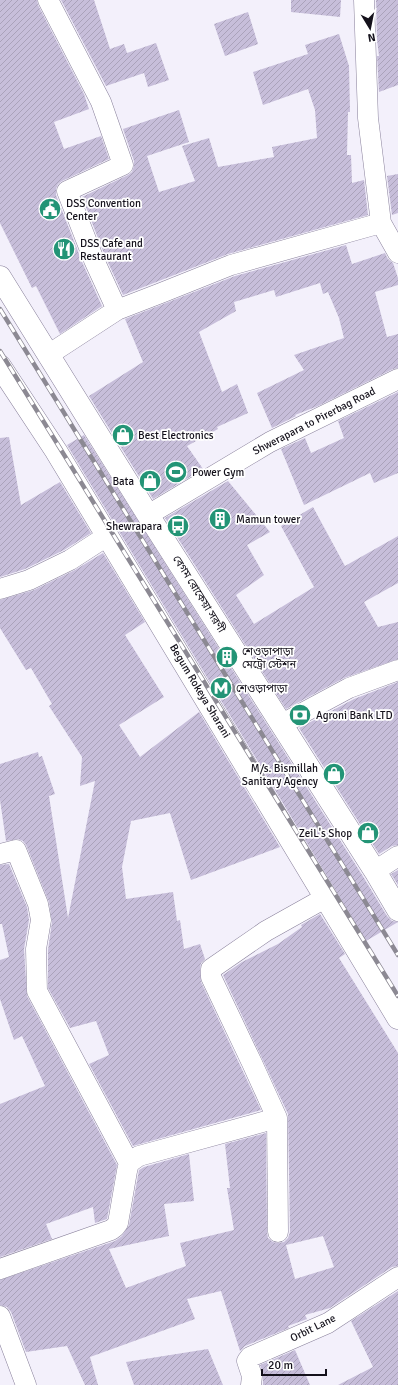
<svg xmlns="http://www.w3.org/2000/svg" width="398" height="1385" viewBox="0 0 398 1385" font-family="Signika,'Noto Sans Bengali',sans-serif">
<style>
.building{fill:url(#building-hatch);fill-rule:evenodd}
.lines{fill:none;stroke-linecap:round;stroke-linejoin:round}
.minor-casing{stroke:#89809b;stroke-width:21}
.primary-casing{stroke:#89809b;stroke-width:23}
.minor{stroke:#fff;stroke-width:20}
.primary{stroke:#fff;stroke-width:22}
.rail-casing{stroke:#8c8993;stroke-width:4.5}
.rail{stroke:#fff;stroke-width:3;stroke-dasharray:9;stroke-linecap:butt}
.labels{text-anchor:middle;dominant-baseline:central;stroke-width:3.5;stroke-linejoin:round;paint-order:stroke}
.poi-label{font-size:11px;fill:#14111b;stroke:#fff;text-anchor:start}
.street-label{font-size:11px;fill:#14111b;stroke:#fff}
</style>
<defs>
<pattern id="building-hatch" width="6" height="6" patternUnits="userSpaceOnUse"><rect width="6" height="6" fill="#c7beda"/><path d="M-1 1l2-2M0 6l6-6M5 7l2-2" fill="none" stroke="#aaa2ba"/></pattern>
</defs>
<rect width="100%" height="100%" fill="#f3f0fb"/>
<!-- building -->
<path class="building" d="M0 0H37L38 5 84 94 89 109 54 122 64 149 101 136 109 159 62 181 58 184 56 189V195L83 264 102 306 60 334 36 286 32 288 0 223Z
M61 0H94L110 49 124 44 127 53 156 43 169 80 148 87 144 73 106 86Z
M291 0H341L340 17 291 12Z
M376 0H398V85L379 92 377 56H379L377 40Z
M248 12 258 44 225 56 214 24Z
M339 34 349 66 350 112H348L347 155H351L352 183 364 180 368 215 228 254 123 295 105 256 82 197 128 175 132 172 134 166V161L123 129 179 110 189 142 147 156 159 192 195 181 182 146 209 138 218 167 274 157 272 147 317 138 315 110 308 89 263 105 253 72 308 54 305 45Z
M398 174V213L392 215 387 176Z
M346 245 352 264 385 253 388 259 393 263 398 278V285L375 292 387 337 398 334V368L393 369 318 406 295 415 296 416 272 428 257 393 304 370 294 355 344 338 339 318 328 292 323 294 320 283 276 297 274 290 234 302 236 311 199 332 222 392 237 384 248 413 217 427 218 429 187 446 203 469 153 499 89 396 143 362 125 319 235 276Z
M398 392V473L374 483 370 473 304 505 281 449 305 438 311 453 344 438 338 421Z
M84 435 364 878 387 916 392 921 398 922 366 941 67 445Z
M9 437 21 505 60 482 91 533 64 550 25 569 0 577V438Z
M228 481 270 532 247 545 264 575 236 595 254 624 314 587 281 526 313 507 345 566 398 536V583L364 602 378 627 398 622V659L344 678 286 709 165 518Z
M103 553 145 622 125 635 164 697 119 725 140 757 199 712 280 847 191 880 170 813 131 821 122 867 126 899 173 892 177 921 180 920 184 949 200 944 205 959 201 963 200 969 201 982 261 1110 133 1146 89 1064 109 1055 96 1021 70 1028 48 988V950L52 922 49 902 26 845 23 841 18 839 6 841 0 800V764L38 752 39 757 42 756 55 794 49 796 68 918 95 781 80 786 82 757 49 706 52 704 31 668 26 670 0 628V600L34 590 75 570Z
M398 682V845L392 846 379 854 299 728 354 699Z
M9 864 27 907 29 920 24 949 27 996 117 1165 107 1219 95 1223 93 1207 46 1224 52 1239 0 1257V1104L45 1086 22 1036 14 1040 0 999V960L9 957 2 924H0V865Z
M398 870V885L391 874Z
M320 914 345 954 339 958 398 1053V1266L392 1267 330 1308 305 1315 307 1319 288 1326 289 1328 245 1346 240 1351 221 1291 187 1299 195 1319 90 1357 98 1385H85L67 1346 26 1352 11 1312 7 1307 0 1305V1280L115 1241 122 1236 129 1225 139 1170 144 1167 189 1154 194 1201 164 1204 169 1236 109 1249 126 1288 186 1266 180 1243 234 1230 227 1188H230L225 1144 266 1133 267 1232 268 1238 273 1242 278 1243 284 1242 288 1238 290 1232 288 1114 223 975 242 962 278 944 302 927 301 925ZM323 1236 334 1267 295 1279 286 1245Z
M398 1291V1385H338L373 1367 351 1321Z
M208 1349 223 1385H134L126 1362Z
M295 1350 310 1385H263V1373L260 1365Z"/>
<g class="lines">
<!-- minor casing -->
<g class="minor-casing">
<path id="minor" d="M48 0 101 102 123 165 67 191 94 260 117 310
M364 0 368 118 381 223 398 253
M48 355 117 310 161 293 231 265 381 223
M148 515 270 442 398 379
M0 589 29 580 70 560 107 536
M282 724 349 688 398 670
M0 854 16 850 38 904 41 920 36 949 37 991 129 1163
M375 871 398 856
M277 1118 278 1232
M0 1269 111 1230 115 1227 118 1223 127 1171 129 1163 139 1156 277 1118 252 1063 211 977V969L266 931 325 898
M0 1316 26 1385
M251 1385 252 1376 247 1361 250 1357 328 1323 398 1277"/>
</g>
<!-- primary casing -->
<g class="primary-casing">
<path id="primary" d="M0 277 148 515 375 871 398 910
M0 366 56 451 398 1018"/>
</g>
<!-- minor -->
<use href="#minor" class="minor"/>
<!-- primary -->
<use href="#primary" class="primary"/>
<!-- rail casing -->
<g class="rail-casing">
<path id="rail" d="M0 309 398 955
M0 351 398 996"/>
</g>
<!-- rail -->
<use href="#rail" class="rail"/>
</g>
<!-- icons -->
<defs>
<g id="civic-disc" transform="scale(1.15)"><circle r="9.5" fill="#239476" stroke="#fff"/><path d="M-.6-6.5H3V-4.5H.6V-3L4-1V1h2V6H-6V1h2V-1L-.6-3ZM-1.2 2.5V6h2.4V2.5Z" fill="#fff"/></g>
<g id="restaurant-disc" transform="scale(1.15)"><circle r="9.5" fill="#239476" stroke="#fff"/><path d="M-5-6h1v4h1v-4h1v4h1v-4h1v5L-1.5 .5V6h-2V.5L-5-1ZM5-6V6H3V1.5H1.5Q1.5-4 5-6Z" fill="#fff"/></g>
<g id="shop-disc" transform="scale(1.15)"><circle r="9.5" fill="#239476" stroke="#fff"/><path d="M-5-2.5h2.3a2.7 3.5 0 0 1 5.4 0H5L5.5 6h-11ZM-1.5-2.5h3a1.5 2.3 0 0 0-3 0Z" fill="#fff"/></g>
<g id="stadium-disc" transform="scale(1.15)"><circle r="9.5" fill="#239476" stroke="#fff"/><path d="M0-5a6.5 5 0 1 0 0 10a6.5 5 0 1 0 0-10ZM-3.5-1.8h7v3.6h-7Z" fill="#fff"/></g>
<g id="building-disc" transform="scale(1.15)"><circle r="9.5" fill="#239476" stroke="#fff"/><path d="M-4-6H4V6H1V3H-1V6H-4ZM-2.5-4.3h1.7v1.8h-1.7ZM.8-4.3h1.7v1.8H.8ZM-2.5-1h1.7V.8h-1.7ZM.8-1h1.7V.8H.8Z" fill="#fff"/></g>
<g id="bus-disc" transform="scale(1.15)"><circle r="9.5" fill="#239476" stroke="#fff"/><path d="M-5-6H5V4H4V6H2V4H-2V6H-4V4H-5ZM-3.5-4V0h7V-4ZM-3.5 1.2v1.5H-2V1.2ZM2 1.2v1.5H3.5V1.2Z" fill="#fff"/></g>
<g id="metro-disc" transform="scale(1.15)"><circle r="9.5" fill="#239476" stroke="#fff"/><path d="M-5.5 5V-5H-3L0 0L3-5H5.5V5H3V-.5L0 4L-3-.5V5Z" fill="#fff"/></g>
<g id="bank-disc" transform="scale(1.15)"><circle r="9.5" fill="#239476" stroke="#fff"/><path d="M-6-4H6V4H-6ZM0-2.3a2.3 2.3 0 1 0 0 4.6a2.3 2.3 0 1 0 0-4.6Z" fill="#fff"/></g>
</defs>
<g fill-rule="evenodd">
<use href="#civic-disc" x="50" y="209"/>
<use href="#restaurant-disc" x="64" y="249"/>
<use href="#shop-disc" x="123" y="435"/>
<use href="#stadium-disc" x="176" y="472"/>
<use href="#shop-disc" x="150" y="481"/>
<use href="#building-disc" x="220" y="519"/>
<use href="#bus-disc" x="178" y="526"/>
<use href="#building-disc" x="227" y="657"/>
<use href="#metro-disc" x="221" y="688"/>
<use href="#bank-disc" x="300" y="715"/>
<use href="#shop-disc" x="334" y="774"/>
<use href="#shop-disc" x="368" y="833"/>
</g>
<g class="labels">
<!-- poi labels -->
<g class="poi-label">
<text x="66" y="203">DSS Convention<tspan x="66" dy="13">Center</tspan></text>
<text x="80" y="243">DSS Cafe and<tspan x="80" dy="13">Restaurant</tspan></text>
<text x="138" y="435">Best Electronics</text>
<text x="192" y="472">Power Gym</text>
<text x="134" y="481" text-anchor="end">Bata</text>
<text x="236" y="519">Mamun tower</text>
<text x="162" y="526" text-anchor="end">Shewrapara</text>
<text x="242" y="651">শেওড়াপাড়া<tspan x="242" dy="13">মেট্রো স্টেশন</tspan></text>
<text x="236" y="688">শেওড়াপাড়া</text>
<text x="316" y="715">Agroni Bank LTD</text>
<text x="318" y="768" text-anchor="end">M/s. Bismillah<tspan x="318" dy="13">Sanitary Agency</tspan></text>
<text x="352" y="833" text-anchor="end">ZeiL's Shop</text>
</g>
<!-- street labels -->
<g class="street-label">
<text transform="translate(314 421) rotate(-27)">Shwerapara to Pirerbag Road</text>
<text transform="translate(199 594) rotate(58)">বেগম রোকেয়া সরণী</text>
<text transform="translate(200 691) rotate(59)">Begum Rokeya Sharani</text>
<text transform="translate(313 1328) rotate(-26)">Orbit Lane</text>
</g>
</g>
<!-- north arrow -->
<g transform="translate(370 28) rotate(170)" stroke="#ffffff" stroke-width="3" paint-order="stroke">
<path d="M0-3L7 15L0 10L-7 15Z" fill="#14111b"/>
<text y="-6" font-size="11" font-weight="bold" text-anchor="middle" fill="#14111b">N</text>
</g>
<!-- scale -->
<path d="M262 1369v6h64v-6" fill="none" stroke="#14111b" stroke-width="2"/>
<text x="268" y="1369" font-size="12" fill="#14111b" stroke="#ffffff" stroke-width="3" paint-order="stroke">20 m</text>
</svg>
